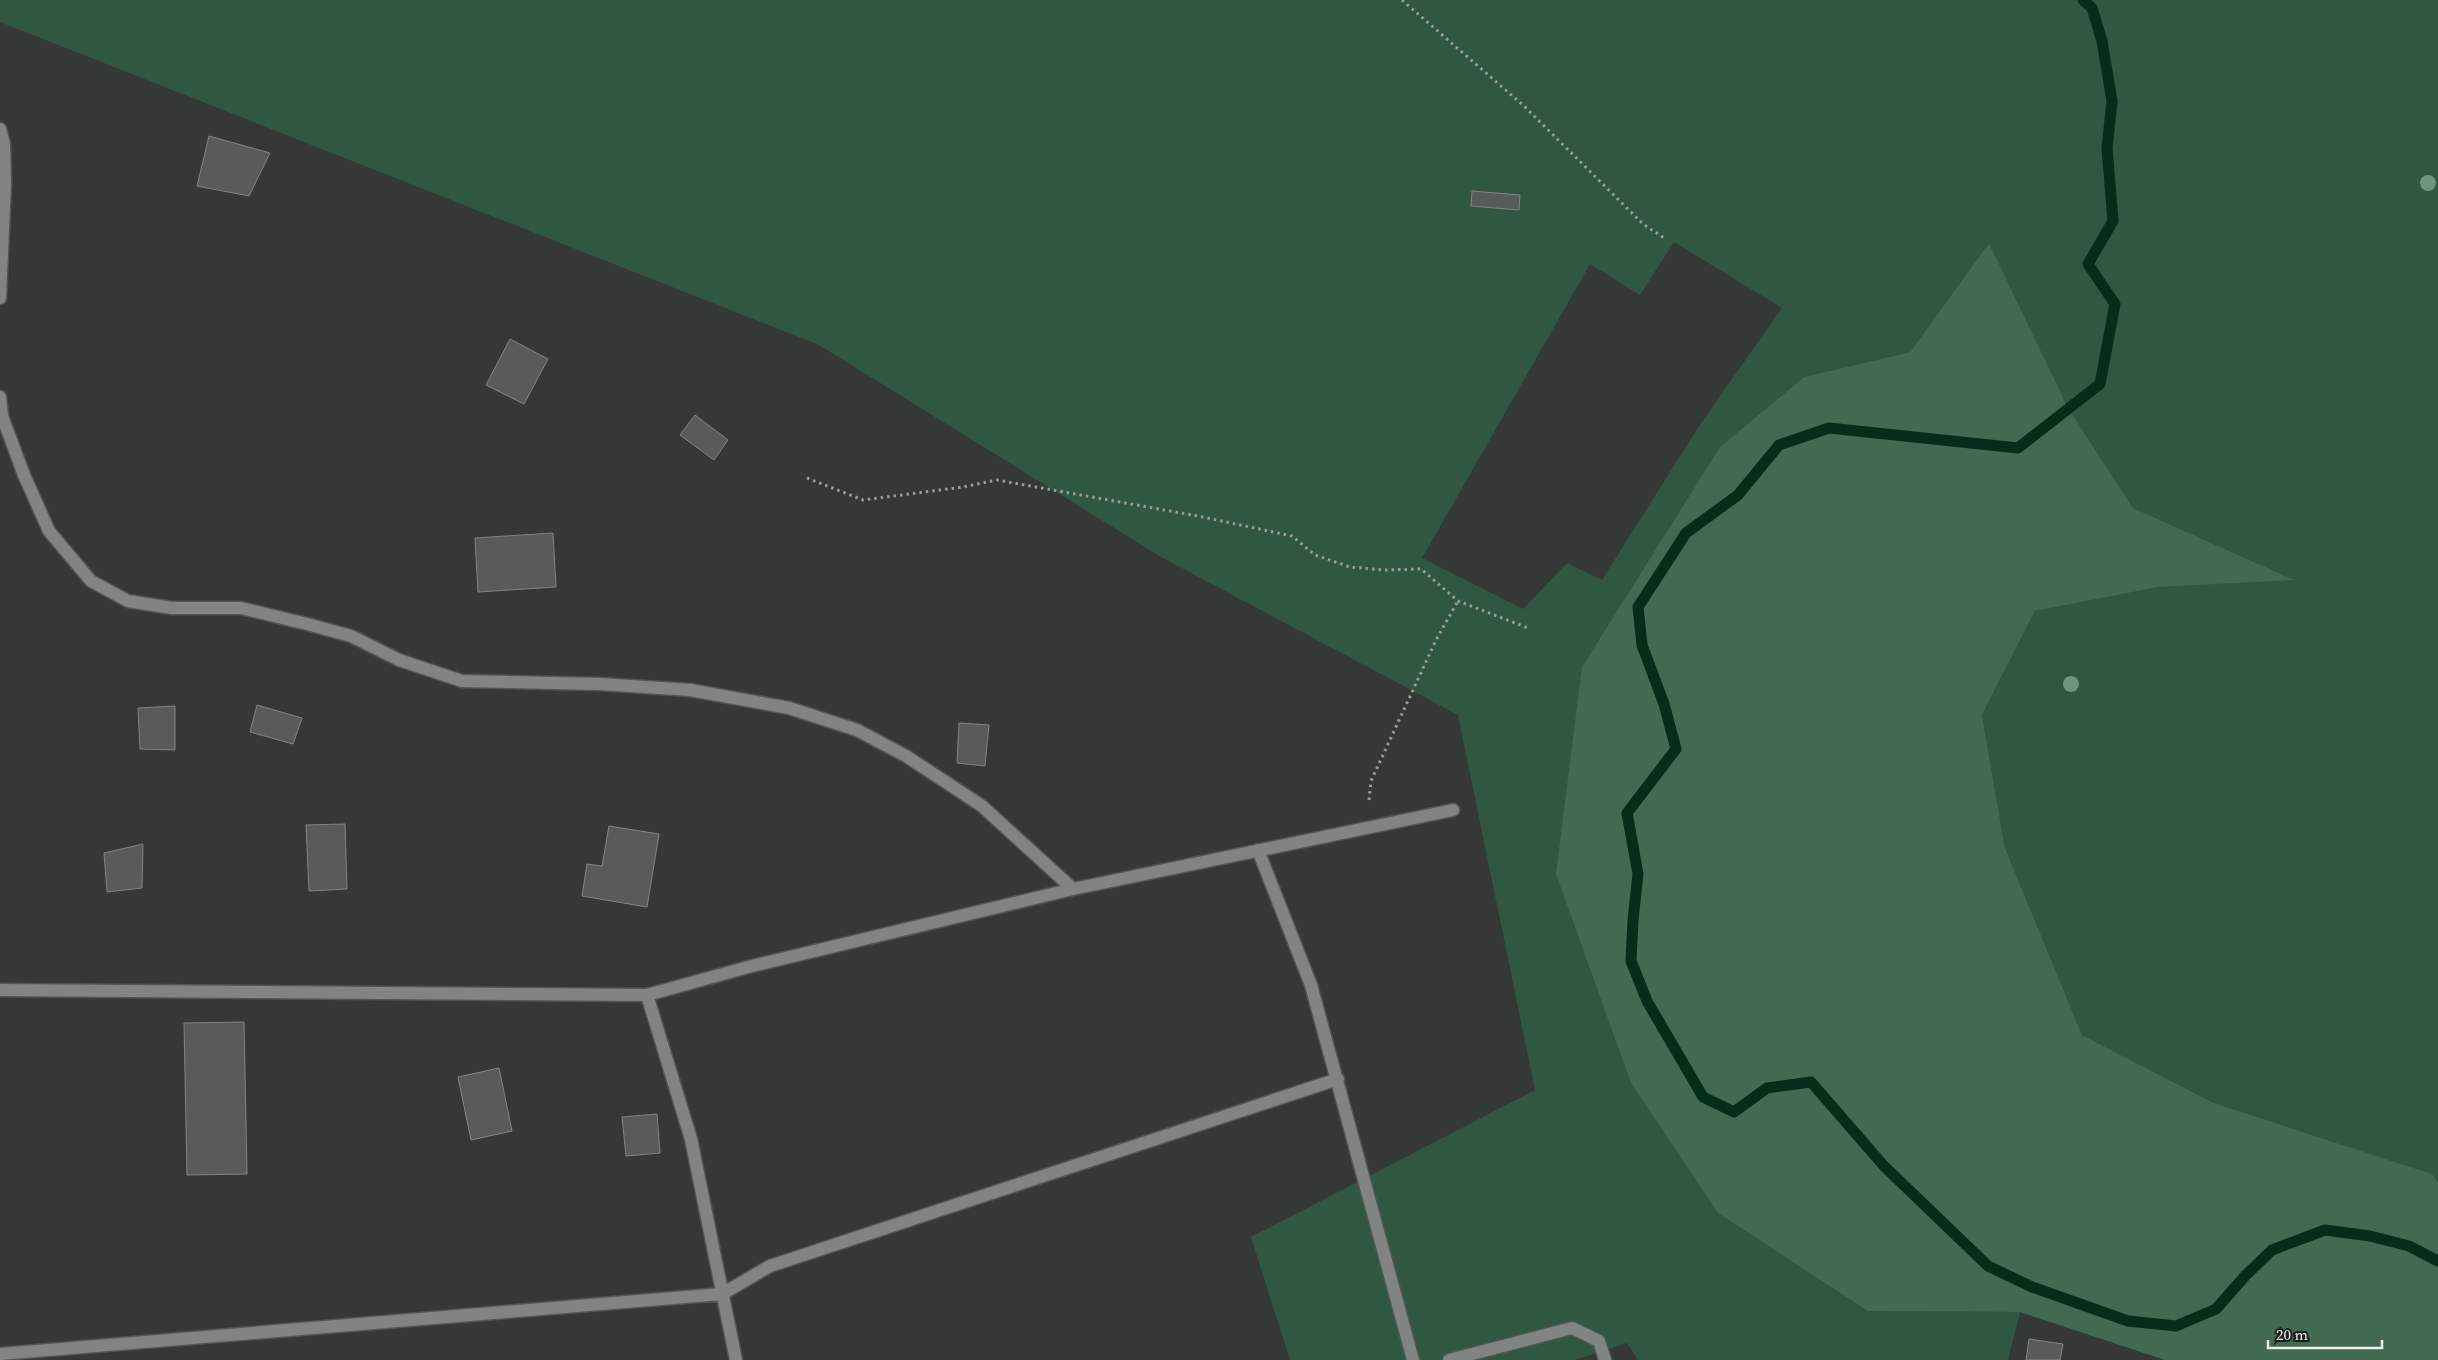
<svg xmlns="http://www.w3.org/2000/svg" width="2438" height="1360" viewBox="0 0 2438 1360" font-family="'Source Serif 4',serif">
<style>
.green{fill:#305741;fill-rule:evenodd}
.forest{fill:#426952}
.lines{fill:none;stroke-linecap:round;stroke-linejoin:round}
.stream{stroke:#042e1a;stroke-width:11}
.building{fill:#585c59;stroke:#818683}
.minor-casing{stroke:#525653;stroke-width:15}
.path{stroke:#999c9a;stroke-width:3;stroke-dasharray:2.5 4;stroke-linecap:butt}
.minor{stroke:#808582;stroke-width:12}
.tree{fill:#6f957e}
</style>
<rect width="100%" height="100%" fill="#353936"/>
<!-- green -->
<path class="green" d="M0 0H2438V1182L2431 1174 2214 1103 2082 1035 2005 848 1982 715 2035 611 2159 587 2293 579 2133 508 2068 409 1989 243 1910 352 1804 377 1868 1311 2020 1312 2008 1360H1638L1627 1343 1575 1360H1290L1251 1237 1535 1090 1458 715 1161 557 819 345 0 22ZM1674 242 1782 308 1699 426 1602 580 1567 563 1523 609 1422 558 1590 264 1640 295Z"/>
<!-- forest -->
<path class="forest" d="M1989 243 2068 408 2133 508 2295 580 2159 587 2035 611 1982 715 2005 848 2082 1035 2214 1103 2432 1174 2438 1182V1360H2165L2020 1312 1868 1311 1718 1213 1631 1083 1556 874 1582 667 1720 447 1804 377 1910 352Z"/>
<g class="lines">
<!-- stream -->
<path class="stream" d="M2083 0 2092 8 2102 41 2112 101 2107 148 2113 221 2088 264 2115 304 2100 384 2018 448 1829 428 1779 445 1738 495 1686 533 1638 607 1642 645 1664 704 1676 749 1627 813 1638 874 1633 920 1631 961 1647 1001 1703 1097 1734 1112 1767 1088 1811 1082 1884 1166 1988 1266 2032 1287 2128 1321 2176 1326 2216 1309 2245 1276 2272 1250 2325 1230 2370 1236 2409 1246 2438 1261"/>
</g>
<!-- building -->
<path class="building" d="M209 136 270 153 249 196 197 186Z
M1472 191 1520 195 1519 210 1471 206Z
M510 339 548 359 524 404 486 385Z
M695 415 728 440 714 460 680 435Z
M553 533 556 587 478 592 475 538Z
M257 705 302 718 293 744 250 732Z
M175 706V750L140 749 138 708Z
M959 723 989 725 985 766 957 763Z
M345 824 347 889 309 891 306 825Z
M609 826 659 834 647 907 582 896 587 864 602 866Z
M143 844 142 888 107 892 104 853Z
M244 1022 247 1174 187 1175 184 1023Z
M499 1068 512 1131 471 1140 458 1077Z
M657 1114 660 1153 626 1156 622 1117Z
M2029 1339 2063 1344 2060 1360H2026Z"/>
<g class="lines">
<!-- minor casing -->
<g class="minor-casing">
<path id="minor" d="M0 129 4 144 5 183 0 298
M0 397 2 416 24 475 49 531 91 581 128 601 172 608H241L307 624 351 636 399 660 462 681 600 684 690 690 789 708 857 730 906 756 982 806 1073 889
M1258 850 1311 985 1413 1360
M0 990 647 995 752 966 1073 889 1453 810
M647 995 691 1139 736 1360
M0 1354 722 1294 770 1266 1338 1079
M1449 1360 1572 1328 1599 1341 1605 1360"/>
</g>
<!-- path -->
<path class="path" d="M1402 0 1524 106 1643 224 1664 238
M807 478 863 500 963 487 997 480 1198 516 1292 536 1315 555 1350 567 1384 570 1421 569 1458 601 1528 628
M1369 800 1371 781 1436 640 1458 601"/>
<!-- minor -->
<use href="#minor" class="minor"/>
</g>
<!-- trees -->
<g class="tree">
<circle cx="2428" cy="183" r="8"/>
<circle cx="2071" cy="684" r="8"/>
</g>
<!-- scale -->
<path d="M2268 1340v8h114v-8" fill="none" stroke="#ebeeec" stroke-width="2.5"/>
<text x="2276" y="1340" font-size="15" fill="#ebeeec" stroke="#1d1f1e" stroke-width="4" paint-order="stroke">20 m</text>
</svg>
